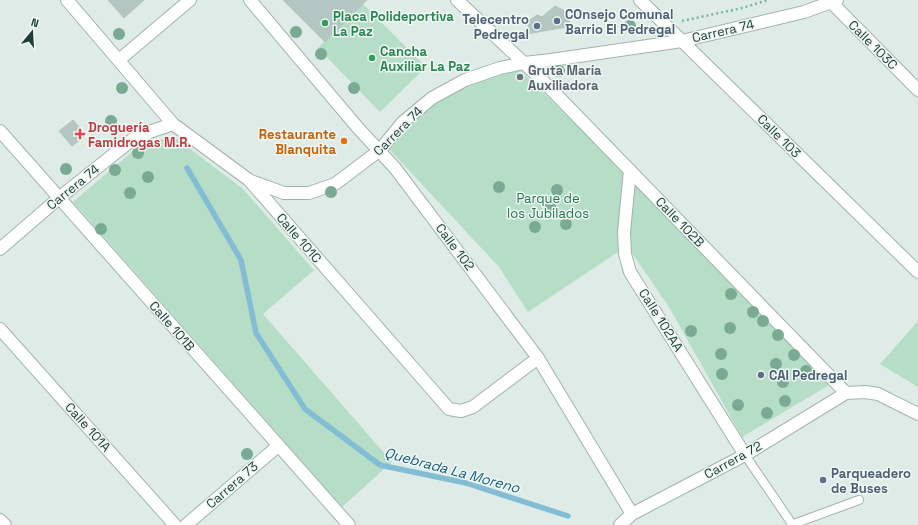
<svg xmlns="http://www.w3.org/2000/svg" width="918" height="525" viewBox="0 0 918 525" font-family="'Space Grotesk',sans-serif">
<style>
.green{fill:#b6dec6}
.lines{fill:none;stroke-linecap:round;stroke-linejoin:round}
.stream{stroke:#83bdd4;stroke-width:5.5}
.building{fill:#b4c6c1;stroke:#b1c5bf}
.lane-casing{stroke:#a2b3af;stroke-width:10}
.street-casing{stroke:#a2b3af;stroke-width:14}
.path{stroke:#7db1a7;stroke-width:2.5;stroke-dasharray:2 3;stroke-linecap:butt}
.lane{stroke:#fff;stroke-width:8}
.street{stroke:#fff;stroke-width:12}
.tree{fill:#7aaa93}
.service-dot{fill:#5c6f8a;stroke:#eff8f5;stroke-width:1.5}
.leisure-dot{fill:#2e9e5b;stroke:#eff8f5;stroke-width:1.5}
.worship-dot{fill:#6b7280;stroke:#eff8f5;stroke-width:1.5}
.health-dot{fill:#e0444e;stroke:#eff8f5;stroke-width:1.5}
.food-dot{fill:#e8710a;stroke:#eff8f5;stroke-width:1.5}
.labels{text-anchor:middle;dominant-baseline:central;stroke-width:3;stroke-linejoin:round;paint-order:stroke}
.service-label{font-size:13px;font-weight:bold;fill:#4e5e75;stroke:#eff8f5;text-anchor:start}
.leisure-label{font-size:13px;font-weight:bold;fill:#27864d;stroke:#eff8f5;text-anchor:start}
.street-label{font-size:13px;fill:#1f3c38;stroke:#eff8f5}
.worship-label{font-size:13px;font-weight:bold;fill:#5b616d;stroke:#eff8f5;text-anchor:start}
.health-label{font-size:13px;font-weight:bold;fill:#be3a42;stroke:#eff8f5;text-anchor:start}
.food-label{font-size:13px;font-weight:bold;fill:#c56008;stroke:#eff8f5;text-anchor:end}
.park-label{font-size:13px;fill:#27754f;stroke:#eff8f5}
.water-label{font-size:14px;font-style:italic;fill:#165d7b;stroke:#eff8f5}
</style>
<rect width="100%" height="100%" fill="#dfebe7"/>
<!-- green -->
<path class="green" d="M363 4 426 67 380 112 318 48Z
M520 70 654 201 831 384 742 437 669 307 627 246 528 312 499 267 389 149 429 107 453 89Z
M173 136 243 189 314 270 263 314 392 462 342 507 73 202 139 146Z
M918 321V387L880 364Z"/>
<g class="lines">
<!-- stream -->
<path class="stream" d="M187 168 241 260 256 333 305 409 380 465 466 483 568 516"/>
</g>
<!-- building -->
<path class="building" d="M108 0H144L124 18Z
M283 0H367L325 42Z
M555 6 563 10 572 26 521 35 529 28 527 22 537 15 542 17Z
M73 120 86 135 72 146 59 131Z"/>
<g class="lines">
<!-- lane casing -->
<g class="lane-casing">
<path id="lane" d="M745 455 792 524
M791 525 859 500"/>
</g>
<!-- street casing -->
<g class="street-casing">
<path id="street" d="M67 0 173 124 249 180 449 409 461 411 473 407 538 358
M250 0 358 128 395 168 538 358 632 514
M457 0 543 81 846 393
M640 0 918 272
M829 0 918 90
M119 60 190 0
M0 131 349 525
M630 170 624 232 625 254 630 272 745 455
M251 181 284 193H309L335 184 380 150 403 122 432 98 465 80 500 68 524 63 551 60 682 41 804 12 837 0
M0 249 59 198 133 139 152 131 173 124
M0 329 175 525
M0 520 5 525
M186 525 278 446
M620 525 632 514 745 455 846 393 865 392 878 394 918 414"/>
</g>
<!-- path -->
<path class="path" d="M682 21 742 8 768 0"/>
<!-- lane -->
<use href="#lane" class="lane"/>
<!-- street -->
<use href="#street" class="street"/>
</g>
<!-- trees -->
<g class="tree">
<circle cx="630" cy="26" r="6"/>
<circle cx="296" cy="32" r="6"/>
<circle cx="119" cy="34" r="6"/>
<circle cx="321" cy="54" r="6"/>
<circle cx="559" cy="71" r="6"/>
<circle cx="122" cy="88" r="6"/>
<circle cx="354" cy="88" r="6"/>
<circle cx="111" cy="121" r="6"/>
<circle cx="138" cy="153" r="6"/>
<circle cx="66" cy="169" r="6"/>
<circle cx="115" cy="170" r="6"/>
<circle cx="148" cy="177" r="6"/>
<circle cx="499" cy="187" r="6"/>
<circle cx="557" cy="190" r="6"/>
<circle cx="331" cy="192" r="6"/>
<circle cx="130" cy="193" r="6"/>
<circle cx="550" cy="206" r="6"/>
<circle cx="566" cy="224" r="6"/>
<circle cx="535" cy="227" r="6"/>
<circle cx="101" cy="229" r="6"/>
<circle cx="731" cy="294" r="6"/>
<circle cx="753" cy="312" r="6"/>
<circle cx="763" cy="321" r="6"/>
<circle cx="730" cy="328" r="6"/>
<circle cx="691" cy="331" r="6"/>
<circle cx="778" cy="335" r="6"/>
<circle cx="721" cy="354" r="6"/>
<circle cx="794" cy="355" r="6"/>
<circle cx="776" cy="364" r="6"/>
<circle cx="806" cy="371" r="6"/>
<circle cx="722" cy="374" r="6"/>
<circle cx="783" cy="382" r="6"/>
<circle cx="785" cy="401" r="6"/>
<circle cx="738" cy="405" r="6"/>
<circle cx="767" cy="413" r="6"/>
<circle cx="247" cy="454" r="6"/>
</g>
<!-- markers -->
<g class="service-dot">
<circle cx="557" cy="21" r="4"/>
<circle cx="537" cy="26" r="4"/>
<circle cx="761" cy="375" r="4"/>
<circle cx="823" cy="480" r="4"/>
</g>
<g class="leisure-dot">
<circle cx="325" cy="23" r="4"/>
<circle cx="372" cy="58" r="4"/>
</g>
<circle class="worship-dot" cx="520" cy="77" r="4"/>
<path class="health-dot" d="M78 128h4v4h4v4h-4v4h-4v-4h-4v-4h4z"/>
<circle class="food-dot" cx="344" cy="141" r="4"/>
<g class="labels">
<!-- service labels -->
<g class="service-label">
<text x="565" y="14">COnsejo Comunal<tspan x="565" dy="15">Barrio El Pedregal</tspan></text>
<text x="529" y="19" text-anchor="end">Telecentro<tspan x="529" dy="15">Pedregal</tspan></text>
<text x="769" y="375">CAI Pedregal</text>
<text x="831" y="473">Parqueadero<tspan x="831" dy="15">de Buses</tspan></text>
</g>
<!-- leisure labels -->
<g class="leisure-label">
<text x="333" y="16">Placa Polideportiva<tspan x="333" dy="15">La Paz</tspan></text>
<text x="380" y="51">Cancha<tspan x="380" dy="15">Auxiliar La Paz</tspan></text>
</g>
<!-- street labels -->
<g class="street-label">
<text transform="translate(723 31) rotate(-13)">Carrera 74</text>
<text transform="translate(873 45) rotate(45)">Calle 103C</text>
<text transform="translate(398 131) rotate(-45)">Carrera 74</text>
<text transform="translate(779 136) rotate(45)">Calle 103</text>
<text transform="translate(73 187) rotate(-39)">Carrera 74</text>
<text transform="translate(680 222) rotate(46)">Calle 102B</text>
<text transform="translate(299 238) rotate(49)">Calle 101C</text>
<text transform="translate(455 247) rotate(53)">Calle 102</text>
<text transform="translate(661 320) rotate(58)">Calle 102AA</text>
<text transform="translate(172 326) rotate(49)">Calle 101B</text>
<text transform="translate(88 427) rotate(48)">Calle 101A</text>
<text transform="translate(733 460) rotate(-29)">Carrera 72</text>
<text transform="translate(232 485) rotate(-41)">Carrera 73</text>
</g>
<!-- worship labels -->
<g class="worship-label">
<text x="528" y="70">Gruta María<tspan x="528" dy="15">Auxiliadora</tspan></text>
</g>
<!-- health labels -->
<g class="health-label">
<text x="88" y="127">Droguería<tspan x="88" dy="15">Famidrogas M.R.</tspan></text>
</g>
<!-- food labels -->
<g class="food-label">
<text x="336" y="134">Restaurante<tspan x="336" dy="15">Blanquita</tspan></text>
</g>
<!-- park labels -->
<g class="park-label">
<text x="548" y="198">Parque de<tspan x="548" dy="15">los Jubilados</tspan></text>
</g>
<!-- water labels -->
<g class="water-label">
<text transform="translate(452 470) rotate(15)">Quebrada La Moreno</text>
</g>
</g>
<!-- north arrow -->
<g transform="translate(32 32) rotate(18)" stroke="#eff8f5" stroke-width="3" paint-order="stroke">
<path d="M0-3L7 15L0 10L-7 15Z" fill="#1f3c38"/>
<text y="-6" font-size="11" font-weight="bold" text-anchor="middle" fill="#1f3c38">N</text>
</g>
</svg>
